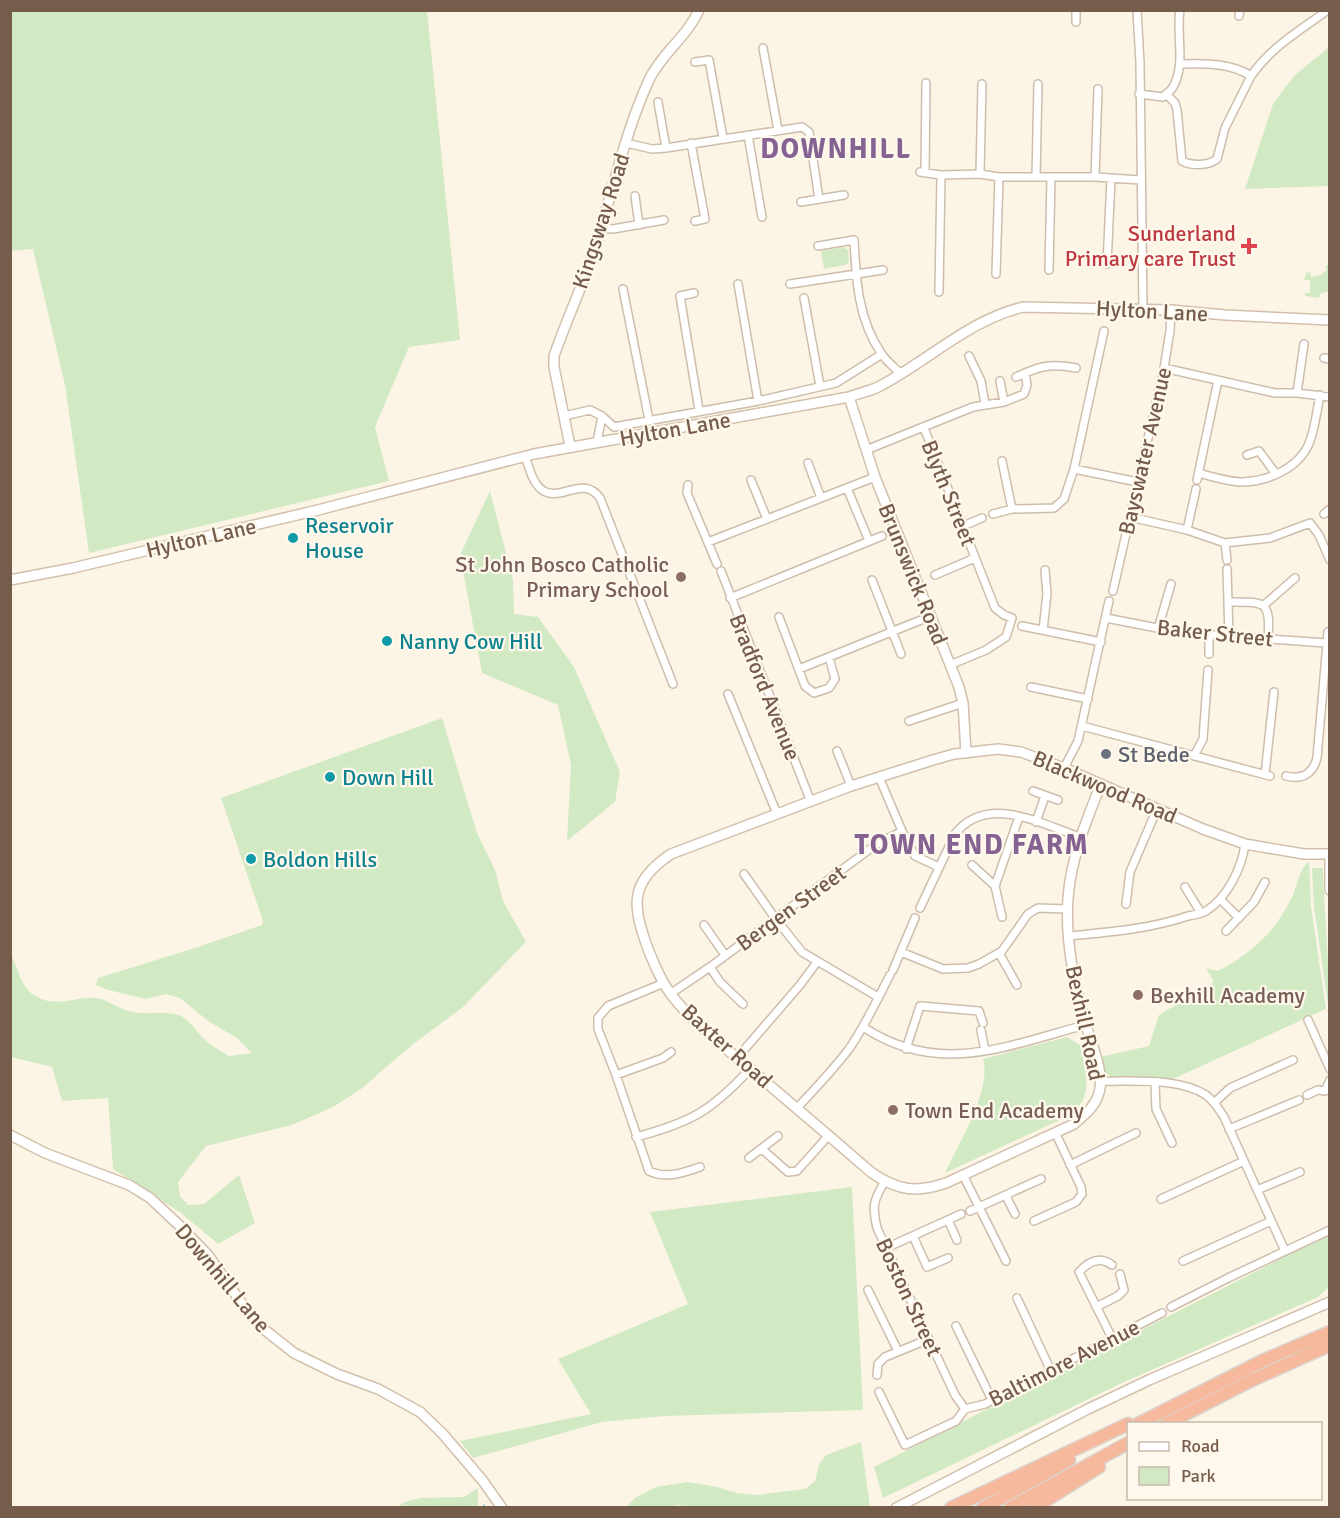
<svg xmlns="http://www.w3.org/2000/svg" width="1340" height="1518" viewBox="0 0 1340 1518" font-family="Signika,sans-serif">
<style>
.green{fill:#d2eac4}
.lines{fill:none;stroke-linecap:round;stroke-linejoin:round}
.stream{stroke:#a1ccd7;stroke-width:2}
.street-casing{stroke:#cebdac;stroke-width:10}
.secondary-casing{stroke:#d3bfac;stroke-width:12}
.highway-casing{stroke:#dbd5d0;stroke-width:15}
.street{stroke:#fff;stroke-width:7}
.secondary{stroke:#fff;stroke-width:9}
.highway{stroke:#f6b99d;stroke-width:12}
.health-dot{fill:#e0444e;stroke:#fff8ec;stroke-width:2}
.culture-dot{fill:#0f9aa8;stroke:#fff8ec;stroke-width:2}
.education-dot{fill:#8d6e63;stroke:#fff8ec;stroke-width:2}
.worship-dot{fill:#6b7280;stroke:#fff8ec;stroke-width:2}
.labels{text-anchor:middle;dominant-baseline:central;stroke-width:4.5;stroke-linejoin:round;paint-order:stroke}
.street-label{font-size:22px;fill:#755c4b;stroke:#fff8ec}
.health-label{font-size:22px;fill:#be3a42;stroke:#fff8ec;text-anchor:end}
.culture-label{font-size:22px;fill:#0d838f;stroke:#fff8ec;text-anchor:start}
.education-label{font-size:22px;fill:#785e54;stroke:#fff8ec;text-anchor:start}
.worship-label{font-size:22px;fill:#5b616d;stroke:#fff8ec;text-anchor:start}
.district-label{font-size:28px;font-weight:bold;letter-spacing:1.5px;fill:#846292;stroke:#fff8ec}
</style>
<rect width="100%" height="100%" fill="#fcf5e6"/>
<!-- green -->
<path class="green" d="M10 11H427L460 340 409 347 375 427 389 481 89 553 65 385 33 249 11 251Z
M1329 47V186L1245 189 1273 104 1293 77Z
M843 247 848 250 849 262 845 265 824 269 821 251Z
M1329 263V291L1320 294 1319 298 1305 296V293H1310V280H1304L1306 273 1310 272 1311 277 1320 275 1327 270 1325 267Z
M490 491 513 580 514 614 538 617 574 667 620 772 615 802 567 841 571 765 558 705 482 673 460 555Z
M442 718 477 833 495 870 503 901 526 942 463 1007 412 1045 361 1089 333 1107 292 1125 206 1146 178 1182 180 1196 188 1205 204 1204 239 1175 255 1223 218 1244 181 1213 113 1169 108 1098 62 1101 52 1067 11 1057V955C19 969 20 988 37 997 58 1008 77 996 96 998 107 999 114 1006 125 1010 142 1016 159 1011 175 1014 190 1017 195 1032 206 1041 213 1047 221 1051 229 1056L252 1053 237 1038 208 1021 180 998 166 994 146 999 108 990 96 985 98 978 198 947 262 925 263 921 221 798Z
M1309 861 1311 906 1326 1009 1173 1079 1111 1077 1102 1070 1100 1057 1149 1046 1159 1015 1214 982 1206 968 1218 971C1251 954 1276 931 1292 897 1298 884 1298 871 1309 861Z
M1312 868H1323C1324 916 1330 963 1329 1011L1314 907Z
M1067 1037 1080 1045C1087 1077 1096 1103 1060 1120L945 1173C958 1145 992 1090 983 1059Z
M852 1187 863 1410 665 1416 602 1422 473 1458 460 1441 591 1414 558 1359 688 1304 650 1212Z
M1329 1234V1287L1318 1297 1122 1383 883 1498 874 1467Z
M861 1442 870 1507 698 1508 677 1505 671 1507H626L635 1498 656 1487 687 1482 717 1487 737 1493 756 1495 805 1489 815 1481 819 1464 826 1455Z
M478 1488V1507H397L405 1502 421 1498 464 1497Z"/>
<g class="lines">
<!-- stream -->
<path class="stream" d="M484 1508V1505"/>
<!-- street casing -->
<g class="street-casing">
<path id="street" d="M1137 10 1140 63 1143 310
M1239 16 1240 10
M1076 22V10
M763 48 778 130
M695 62 709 60 723 138
M1180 64C1204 63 1231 63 1251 76 1270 48 1300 30 1328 10
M1139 94 1163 97C1166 94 1171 91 1173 87 1186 65 1176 35 1180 10
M1166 94 1175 103 1177 110 1182 161C1192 166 1208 166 1217 159L1225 128 1251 76
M658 102 666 148
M748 135 762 217
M626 143 652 149 666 148 802 127 809 132 819 199
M691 143 705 219 695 221
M920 172 941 175 980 174 999 177H1095L1141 180
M925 173 926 83
M980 174 982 84
M1036 177 1038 84
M1095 177 1098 89
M635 196 639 225
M801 202 844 195
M601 228 613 229 664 220
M818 246 854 240C856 280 858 319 881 353 886 361 894 367 901 374
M1107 264 1111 179
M1049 270 1051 177
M996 274 999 177
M738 284 758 401
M790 284 883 270
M623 289 649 420
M939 292 941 175
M694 293 680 296 699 410
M804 298 820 386
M969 356 981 381 985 404
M1324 358 1330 359
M1164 368 1275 393H1297L1330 397
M1016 377C1040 366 1050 363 1076 368
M1000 381 1004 402
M1297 393 1304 344
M564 416 590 410 602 416 614 427 758 401 836 383 882 354
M924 428 995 608 1004 615 1012 618 1006 637 986 650 950 665
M597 442 602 416
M866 450 973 407 1004 402 1024 394 1027 385 1025 373
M1247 455 1259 451 1276 474
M525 456C529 467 532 482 542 490 560 503 583 474 600 498L673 684
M1002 461 1012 509
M808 463 821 498
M1074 469 1138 482
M1199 473C1212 477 1226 481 1240 482 1268 482 1300 468 1310 441 1315 427 1317 410 1320 395
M751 480 767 519
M1197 480 1218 380
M688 485 687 493 717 564
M847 488 869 541
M993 514 1012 509 1054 508 1064 499 1074 469 1104 331
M1324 514 1330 509
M1130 517 1187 530 1225 543 1270 538 1310 523 1319 535 1330 560
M963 526 982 518
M1187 530 1196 489
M708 542 875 477
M1225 543 1227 560
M1227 569 1229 637
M721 571 811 802
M935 575 975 558
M872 580 901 654
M1113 591 1164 368 1170 331 1171 310
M730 598 882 536
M1229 602C1265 602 1271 600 1268 639
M1264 605 1295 578
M779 617 805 686 814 693 829 688 835 679 829 657
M1106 618 1183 633 1326 643
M1022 626 1101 642
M1158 629 1171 584
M1043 630 1047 594 1045 570
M1209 654V635
M799 669 931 616
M1031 687 1088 699
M728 694 777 814
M909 721 963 703
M1082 726 1270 776
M837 751 851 786
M1194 756 1203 739 1208 670
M1064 768 1078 741 1109 601
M1265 774 1274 692
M1286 776C1302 780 1313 774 1317 758L1328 632
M879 777 902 831 915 856 939 867
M1033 791 1058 800
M1036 822 1045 796
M972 865 995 886
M744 874 775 918 802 952 878 997
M1185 887 1201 913
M1220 899 1239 918
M1126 904 1130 872 1157 809
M920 908 955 834C987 793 1041 824 1080 837
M1002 917 995 886 1019 817
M704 925 725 955
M1226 931 1254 902 1265 882
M1069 936C1109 932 1150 929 1188 916 1194 915 1201 914 1206 911 1227 898 1242 868 1245 844
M901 952 943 969 968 968 979 964 1002 951 1028 914 1038 908 1068 909
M999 953 1017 985
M710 967 720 982 743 1004
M893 970 915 918
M664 983 608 1006 598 1018V1029L616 1075 649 1171C666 1179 683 1173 700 1167
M670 994 710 967 874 846 902 831
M1308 1020 1330 1069
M863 1027C939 1077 1006 1046 1085 1025
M981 1030 985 1051
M906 1049 920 1006 979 1011 983 1023
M737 1058 800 985 817 962
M616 1075 663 1058 671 1052
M1100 1081C1132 1082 1178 1077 1206 1095 1214 1101 1219 1109 1224 1117L1285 1251
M1155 1083 1156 1109 1172 1143
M1325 1091 1330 1080
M1307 1095 1318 1090 1325 1091
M1214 1103 1230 1088 1293 1060
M797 1108C815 1089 833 1070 849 1049 865 1026 877 1000 890 975
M1229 1129 1299 1100
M636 1137C692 1122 711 1111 750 1069
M762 1149 788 1172 797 1171 829 1135
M749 1158 778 1136
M1070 1165 1136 1133
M963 1175 1006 1261
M885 1181C873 1201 872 1206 877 1228L955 1395 965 1409
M1257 1190 1300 1172
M1006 1196 1015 1214
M1161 1199 1244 1161
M970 1211 1041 1179
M948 1220 957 1240
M1034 1221 1076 1202 1082 1194 1081 1187 1055 1132
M913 1236 927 1267 948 1258
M886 1248 961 1214
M1183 1261 1271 1221
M868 1290 898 1351
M1017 1298 1051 1371
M1096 1307 1118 1296 1124 1290 1120 1274
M1171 1307 1228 1278 1330 1230
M956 1326 992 1400
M1112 1338 1079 1272C1089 1261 1100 1256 1112 1265
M877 1375 878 1364 885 1357 929 1339
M879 1392 905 1445 956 1421 965 1409
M965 1409 985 1404 1162 1313"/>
</g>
<!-- secondary casing -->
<g class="secondary-casing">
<path id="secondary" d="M849 397 875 477 959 687 963 703 966 753
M570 446 554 367V356C565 324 579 294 590 262 611 202 622 139 649 80 661 54 687 37 699 10
M10 580 73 568 318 510 534 454 849 397C859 393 871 391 880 386 928 361 969 320 1023 307L1171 310 1225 315 1330 320
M1101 784C1086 821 1071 858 1068 898 1065 941 1074 985 1086 1025 1091 1042 1103 1070 1100 1088 1098 1104 1086 1114 1074 1124L946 1183C916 1193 899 1191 872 1173 833 1139 793 1105 754 1072 726 1048 696 1026 673 997 662 983 655 966 648 949 632 905 629 882 671 854L851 786 933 760 954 754 998 749 1021 752 1064 768 1203 829 1245 844 1304 854H1329
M1330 853V890
M10 1135 45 1153 129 1185 150 1198 181 1227 208 1255 247 1311 261 1327 294 1353 337 1374 378 1389 420 1412 442 1433 483 1481 502 1508
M896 1508 1088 1409 1149 1380 1330 1302"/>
</g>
<!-- highway casing -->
<g class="highway-casing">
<path id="highway" d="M1138 1424 1262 1361 1330 1332
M1166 1424 1250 1381 1330 1345
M951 1508 1128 1424
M983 1508 1069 1460
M1010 1508 1128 1443
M1034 1508 1099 1467"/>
</g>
<!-- street -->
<use href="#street" class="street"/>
<!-- secondary -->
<use href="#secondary" class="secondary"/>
<!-- highway -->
<use href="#highway" class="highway"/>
</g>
<!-- markers -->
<path class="health-dot" d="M1246 237h6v6h6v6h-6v6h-6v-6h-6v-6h6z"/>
<g class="culture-dot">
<circle cx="293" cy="538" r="6"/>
<circle cx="387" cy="641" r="6"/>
<circle cx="330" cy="777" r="6"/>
<circle cx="251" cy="859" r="6"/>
</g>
<g class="education-dot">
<circle cx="681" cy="577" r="6"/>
<circle cx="1138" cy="995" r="6"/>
<circle cx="893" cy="1110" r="6"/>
</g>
<circle class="worship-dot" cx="1106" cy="754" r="6"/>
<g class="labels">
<!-- street labels -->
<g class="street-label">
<text transform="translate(601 221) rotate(-72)">Kingsway Road</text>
<text transform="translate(1152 311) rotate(3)">Hylton Lane</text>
<text transform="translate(675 429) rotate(-10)">Hylton Lane</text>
<text transform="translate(1145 451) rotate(-77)">Bayswater Avenue</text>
<text transform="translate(949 493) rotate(68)">Blyth Street</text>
<text transform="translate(201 538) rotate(-13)">Hylton Lane</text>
<text transform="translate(913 574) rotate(68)">Brunswick Road</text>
<text transform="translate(1215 633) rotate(6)">Baker Street</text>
<text transform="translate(765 687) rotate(68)">Bradford Avenue</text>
<text transform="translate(1105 787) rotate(23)">Blackwood Road</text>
<text transform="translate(791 908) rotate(-36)">Bergen Street</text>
<text transform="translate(1085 1023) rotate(78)">Bexhill Road</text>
<text transform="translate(727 1046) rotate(42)">Baxter Road</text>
<text transform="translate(223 1278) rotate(50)">Downhill Lane</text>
<text transform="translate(909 1297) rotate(65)">Boston Street</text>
<text transform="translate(1064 1363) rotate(-27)">Baltimore Avenue</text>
</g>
<!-- health labels -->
<g class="health-label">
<text x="1236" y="233">Sunderland<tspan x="1236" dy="25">Primary care Trust</tspan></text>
</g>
<!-- culture labels -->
<g class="culture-label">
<text x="305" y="525">Reservoir<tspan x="305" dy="25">House</tspan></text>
<text x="399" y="641">Nanny Cow Hill</text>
<text x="342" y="777">Down Hill</text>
<text x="263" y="859">Boldon Hills</text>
</g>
<!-- education labels -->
<g class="education-label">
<text x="669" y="564" text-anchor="end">St John Bosco Catholic<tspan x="669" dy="25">Primary School</tspan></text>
<text x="1150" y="995">Bexhill Academy</text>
<text x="905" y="1110">Town End Academy</text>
</g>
<!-- worship labels -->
<g class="worship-label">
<text x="1118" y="754">St Bede</text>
</g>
<!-- district labels -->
<g class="district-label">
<text x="836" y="149">DOWNHILL</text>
<text x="972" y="845">TOWN END FARM</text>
</g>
</g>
<!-- border -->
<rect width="1340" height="1518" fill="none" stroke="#755c4b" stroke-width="24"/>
<!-- legend -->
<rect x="1127" y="1422" width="195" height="78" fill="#fff8ec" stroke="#c8baac" stroke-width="1.5"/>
<rect x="1139" y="1442" width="30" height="9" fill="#ffffff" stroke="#c8baac" stroke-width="1.5"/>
<text x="1181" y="1452" font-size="18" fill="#755c4b">Road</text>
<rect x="1139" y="1467" width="30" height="18" fill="#d2eac4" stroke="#c8baac" stroke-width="1.5"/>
<text x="1181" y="1482" font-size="18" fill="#755c4b">Park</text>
</svg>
